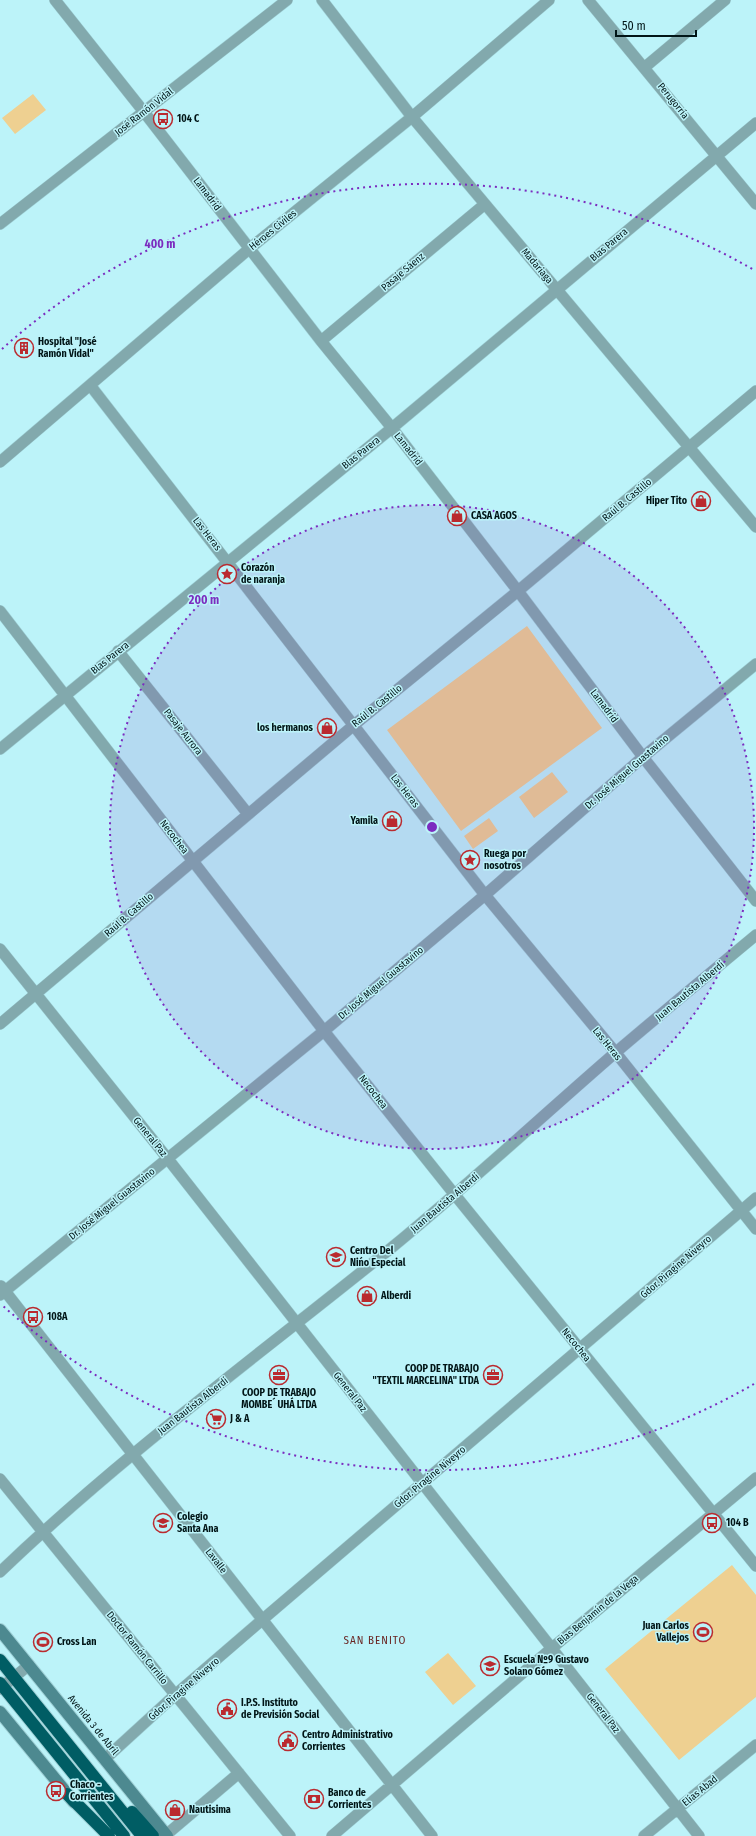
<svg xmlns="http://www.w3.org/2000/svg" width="756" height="1836" viewBox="0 0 756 1836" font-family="'Fira Sans Condensed',sans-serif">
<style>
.green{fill:#eed091}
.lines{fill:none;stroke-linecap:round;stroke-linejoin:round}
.street-casing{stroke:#9ecfd5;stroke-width:12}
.secondary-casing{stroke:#9ecfd5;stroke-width:14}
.highway-casing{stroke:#9ecfd5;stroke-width:14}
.street{stroke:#82a9ad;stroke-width:11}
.secondary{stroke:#4d8990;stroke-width:12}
.highway{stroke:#005d64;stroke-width:12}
.ring{fill:none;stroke:#7b2cbf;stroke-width:2;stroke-dasharray:2 4}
.labels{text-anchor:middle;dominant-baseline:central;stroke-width:3;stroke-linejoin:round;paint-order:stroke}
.street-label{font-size:10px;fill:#011517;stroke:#bcf3f9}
.poi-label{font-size:10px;font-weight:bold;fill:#011517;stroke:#bcf3f9;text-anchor:start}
.neighbourhood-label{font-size:11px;letter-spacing:1px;fill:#6a2523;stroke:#bcf3f9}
.centre{fill:#7b2cbf;stroke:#bcf3f9;stroke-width:2}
.ring-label{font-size:12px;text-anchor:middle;font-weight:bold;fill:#7b2cbf;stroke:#bcf3f9;stroke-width:3;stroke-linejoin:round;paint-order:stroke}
</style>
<rect width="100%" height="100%" fill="#bcf3f9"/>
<!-- green -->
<path class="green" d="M33 94 46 110 15 134 2 118Z
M527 626 602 728 461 831 387 730Z
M552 772 568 792 534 818 519 797Z
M489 818 498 831 473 849 464 836Z
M732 1565 756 1595V1697L679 1760 605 1669Z
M448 1653 476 1686 453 1705 425 1672Z"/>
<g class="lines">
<!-- street casing -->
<g class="street-casing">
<path id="street" d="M55 0 144 112 321 341 392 428 518 591 643 757 756 901
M322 0 412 117 756 527
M588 0 756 204
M645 67 725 0
M0 224 287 0
M321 341 485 204
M90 385 485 895 616 1053 756 1229
M0 462 249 249 412 117 549 0
M0 611 324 1031 455 1195 756 1566
M118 651 248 814
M0 749 392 428 756 123
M0 949 168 1159 699 1836
M0 1024 354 725 518 591 756 391
M1 1286 432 1836
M0 1295 324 1031 485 895 643 757 756 664
M0 1479 290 1836
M0 1572C122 1455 259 1355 390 1249 467 1186 540 1118 615 1053 662 1013 709 974 756 935
M0 1689 29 1665
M105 1759 175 1695 262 1620 756 1198
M166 1835 239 1773
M332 1836 552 1648 756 1478
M644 1836 756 1745"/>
</g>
<!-- secondary casing -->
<g class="secondary-casing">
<path id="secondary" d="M0 1630 167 1836
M0 1712 74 1802"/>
</g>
<!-- highway casing -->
<g class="highway-casing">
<path id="highway" d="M0 1660 142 1836
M0 1683 124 1836
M67 1794 109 1836
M132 1812 153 1836"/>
</g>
<!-- street -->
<use href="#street" class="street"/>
<!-- secondary -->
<use href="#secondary" class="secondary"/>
<!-- highway -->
<use href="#highway" class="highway"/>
</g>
<!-- distance rings -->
<circle cx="432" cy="827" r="322" fill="#7b2cbf" fill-opacity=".12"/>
<g class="ring">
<circle cx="432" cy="827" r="322"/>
<path d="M754 1384A643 643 0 0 1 2 1305M2 349A643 643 0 0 1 754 270"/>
</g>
<!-- icons -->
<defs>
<g id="bus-ring" transform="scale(1)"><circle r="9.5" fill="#bcf3f9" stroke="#ba2a2f" stroke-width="1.5"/><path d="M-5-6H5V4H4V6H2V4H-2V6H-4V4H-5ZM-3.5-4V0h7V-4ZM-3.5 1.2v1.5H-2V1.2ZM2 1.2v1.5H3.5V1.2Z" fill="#ba2a2f"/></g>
<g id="building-ring" transform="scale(1)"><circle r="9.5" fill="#bcf3f9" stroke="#ba2a2f" stroke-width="1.5"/><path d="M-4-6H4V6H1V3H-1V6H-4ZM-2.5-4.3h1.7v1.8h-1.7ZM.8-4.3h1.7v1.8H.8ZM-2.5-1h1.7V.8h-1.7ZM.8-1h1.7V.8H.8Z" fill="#ba2a2f"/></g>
<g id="shop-ring" transform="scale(1)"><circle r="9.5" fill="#bcf3f9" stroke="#ba2a2f" stroke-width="1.5"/><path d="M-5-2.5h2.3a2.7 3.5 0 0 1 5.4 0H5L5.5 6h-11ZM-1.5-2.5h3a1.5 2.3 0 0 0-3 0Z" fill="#ba2a2f"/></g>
<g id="sight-ring" transform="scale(1)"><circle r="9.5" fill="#bcf3f9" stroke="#ba2a2f" stroke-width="1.5"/><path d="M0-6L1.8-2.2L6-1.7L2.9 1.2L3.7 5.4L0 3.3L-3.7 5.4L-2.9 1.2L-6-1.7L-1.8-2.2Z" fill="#ba2a2f"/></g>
<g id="school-ring" transform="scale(1)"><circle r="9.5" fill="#bcf3f9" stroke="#ba2a2f" stroke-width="1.5"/><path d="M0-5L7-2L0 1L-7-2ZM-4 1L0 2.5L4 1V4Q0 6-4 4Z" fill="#ba2a2f"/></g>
<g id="office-ring" transform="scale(1)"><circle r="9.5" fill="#bcf3f9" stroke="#ba2a2f" stroke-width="1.5"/><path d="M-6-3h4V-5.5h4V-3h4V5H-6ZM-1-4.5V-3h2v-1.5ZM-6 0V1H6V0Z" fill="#ba2a2f"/></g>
<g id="supermarket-ring" transform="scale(1)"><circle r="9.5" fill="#bcf3f9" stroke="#ba2a2f" stroke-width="1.5"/><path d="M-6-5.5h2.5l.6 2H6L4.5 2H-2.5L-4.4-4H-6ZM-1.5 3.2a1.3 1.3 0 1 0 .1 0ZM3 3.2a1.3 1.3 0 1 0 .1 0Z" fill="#ba2a2f"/></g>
<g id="stadium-ring" transform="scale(1)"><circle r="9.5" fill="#bcf3f9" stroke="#ba2a2f" stroke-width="1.5"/><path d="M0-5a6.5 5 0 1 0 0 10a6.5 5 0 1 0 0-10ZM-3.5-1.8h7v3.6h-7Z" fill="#ba2a2f"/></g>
<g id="civic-ring" transform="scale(1)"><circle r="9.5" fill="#bcf3f9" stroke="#ba2a2f" stroke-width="1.5"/><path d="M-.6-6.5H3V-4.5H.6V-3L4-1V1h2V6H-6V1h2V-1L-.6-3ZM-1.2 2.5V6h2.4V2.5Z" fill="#ba2a2f"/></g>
<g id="bank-ring" transform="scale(1)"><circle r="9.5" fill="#bcf3f9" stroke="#ba2a2f" stroke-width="1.5"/><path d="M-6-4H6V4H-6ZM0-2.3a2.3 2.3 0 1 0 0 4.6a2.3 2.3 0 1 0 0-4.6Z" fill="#ba2a2f"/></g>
</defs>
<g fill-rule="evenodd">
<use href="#bus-ring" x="163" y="119"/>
<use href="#building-ring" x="24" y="348"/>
<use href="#shop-ring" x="701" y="501"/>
<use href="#shop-ring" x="457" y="516"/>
<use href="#sight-ring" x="227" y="574"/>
<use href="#shop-ring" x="327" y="728"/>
<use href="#shop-ring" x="392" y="821"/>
<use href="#sight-ring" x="470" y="860"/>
<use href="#school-ring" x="336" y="1257"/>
<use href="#shop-ring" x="367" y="1296"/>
<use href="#bus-ring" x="33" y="1317"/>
<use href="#office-ring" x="279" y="1375"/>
<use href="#office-ring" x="493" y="1375"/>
<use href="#supermarket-ring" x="216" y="1419"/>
<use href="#school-ring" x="163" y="1523"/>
<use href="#bus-ring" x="712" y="1523"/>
<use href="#stadium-ring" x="703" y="1632"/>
<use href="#stadium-ring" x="43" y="1642"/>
<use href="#school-ring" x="490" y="1666"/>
<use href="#civic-ring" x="227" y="1709"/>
<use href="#civic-ring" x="288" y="1741"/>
<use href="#bus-ring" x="56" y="1791"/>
<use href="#bank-ring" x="314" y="1799"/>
<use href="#shop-ring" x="175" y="1810"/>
</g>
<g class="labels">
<!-- street labels -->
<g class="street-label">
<text transform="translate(673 101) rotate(51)">Perugorría</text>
<text transform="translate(144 112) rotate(-38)">José Ramón Vidal</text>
<text transform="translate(207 194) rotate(53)">Lamadrid</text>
<text transform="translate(273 230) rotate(-39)">Héroes Civiles</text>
<text transform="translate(609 245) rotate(-40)">Blas Parera</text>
<text transform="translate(537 266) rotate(50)">Madariaga</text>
<text transform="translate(403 272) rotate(-40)">Pasaje Sáenz</text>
<text transform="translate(408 449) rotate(52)">Lamadrid</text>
<text transform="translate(361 453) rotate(-39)">Blas Parera</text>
<text transform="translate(627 500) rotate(-40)">Raúl B. Castillo</text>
<text transform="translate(207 534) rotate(52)">Las Heras</text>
<text transform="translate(110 658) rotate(-39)">Blas Parera</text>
<text transform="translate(377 706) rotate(-39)">Raúl B. Castillo</text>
<text transform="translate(604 706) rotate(53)">Lamadrid</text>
<text transform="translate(183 732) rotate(52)">Pasaje Aurora</text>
<text transform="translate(627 772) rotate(-41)">Dr. José Miguel Guastavino</text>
<text transform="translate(405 791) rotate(52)">Las Heras</text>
<text transform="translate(174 837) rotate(52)">Necochea</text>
<text transform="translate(129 915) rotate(-41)">Raúl B. Castillo</text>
<text transform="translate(381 983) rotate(-40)">Dr. José Miguel Guastavino</text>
<text transform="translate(690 991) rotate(-40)">Juan Bautista Alberdi</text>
<text transform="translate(607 1044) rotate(51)">Las Heras</text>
<text transform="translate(373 1092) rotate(52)">Necochea</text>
<text transform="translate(150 1137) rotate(51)">General Paz</text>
<text transform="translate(445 1203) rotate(-40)">Juan Bautista Alberdi</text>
<text transform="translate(112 1204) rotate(-39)">Dr. José Miguel Guastavino</text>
<text transform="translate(676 1267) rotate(-41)">Gdor. Piragine Niveyro</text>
<text transform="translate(576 1345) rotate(51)">Necochea</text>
<text transform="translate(350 1392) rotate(52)">General Paz</text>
<text transform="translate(193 1406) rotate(-38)">Juan Bautista Alberdi</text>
<text transform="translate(430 1477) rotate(-40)">Gdor. Piragine Niveyro</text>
<text transform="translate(216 1561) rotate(52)">Lavalle</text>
<text transform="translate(598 1610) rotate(-40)">Blas Benjamín de la Vega</text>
<text transform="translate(137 1648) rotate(51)">Doctor Ramón Carrillo</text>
<text transform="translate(184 1689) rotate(-41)">Gdor. Piragine Niveyro</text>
<text transform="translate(603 1713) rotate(52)">General Paz</text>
<text transform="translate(93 1725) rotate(51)">Avenida 3 de Abril</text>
<text transform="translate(700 1791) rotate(-39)">Elías Abad</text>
</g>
<!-- poi labels -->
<g class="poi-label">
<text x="177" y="119">104 C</text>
<text x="38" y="342">Hospital "José<tspan x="38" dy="12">Ramón Vidal"</tspan></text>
<text x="687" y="501" text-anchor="end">Hiper Tito</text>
<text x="471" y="516">CASA AGOS</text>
<text x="241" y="568">Corazón<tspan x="241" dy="12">de naranja</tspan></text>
<text x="313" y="728" text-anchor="end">los hermanos</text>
<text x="378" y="821" text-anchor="end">Yamila</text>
<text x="484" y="854">Ruega por<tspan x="484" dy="12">nosotros</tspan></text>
<text x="350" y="1251">Centro Del<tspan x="350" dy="12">Nińo Especial</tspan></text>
<text x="381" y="1296">Alberdi</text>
<text x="47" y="1317">108A</text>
<text x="479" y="1369" text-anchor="end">COOP DE TRABAJO<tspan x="479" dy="12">"TEXTIL MARCELINA" LTDA</tspan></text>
<text x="279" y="1393" text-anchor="middle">COOP DE TRABAJO<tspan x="279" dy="12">MOMBE´ UHÁ LTDA</tspan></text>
<text x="230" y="1419">J &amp; A</text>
<text x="177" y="1517">Colegio<tspan x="177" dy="12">Santa Ana</tspan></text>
<text x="726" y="1523">104 B</text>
<text x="689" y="1626" text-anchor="end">Juan Carlos<tspan x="689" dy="12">Vallejos</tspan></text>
<text x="57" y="1642">Cross Lan</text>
<text x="504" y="1660">Escuela Nº9 Gustavo<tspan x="504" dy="12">Solano Gómez</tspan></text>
<text x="241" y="1703">I.P.S. Instituto<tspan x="241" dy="12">de Previsión Social</tspan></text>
<text x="302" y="1735">Centro Administrativo<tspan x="302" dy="12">Corrientes</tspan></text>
<text x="70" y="1785">Chaco -<tspan x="70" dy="12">Corrientes</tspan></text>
<text x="328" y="1793">Banco de<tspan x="328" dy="12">Corrientes</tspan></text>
<text x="189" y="1810">Nautisima</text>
</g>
<!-- neighbourhood labels -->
<g class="neighbourhood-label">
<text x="375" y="1640">SAN BENITO</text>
</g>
</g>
<circle cx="432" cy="827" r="6" class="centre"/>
<g class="ring-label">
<text x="160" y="248">400 m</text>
<text x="204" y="604">200 m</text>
</g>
<!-- scale -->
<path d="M616 30v6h80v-6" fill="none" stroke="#011517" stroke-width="2"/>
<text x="622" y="30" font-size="12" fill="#011517" stroke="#bcf3f9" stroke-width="3" paint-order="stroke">50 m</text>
</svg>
